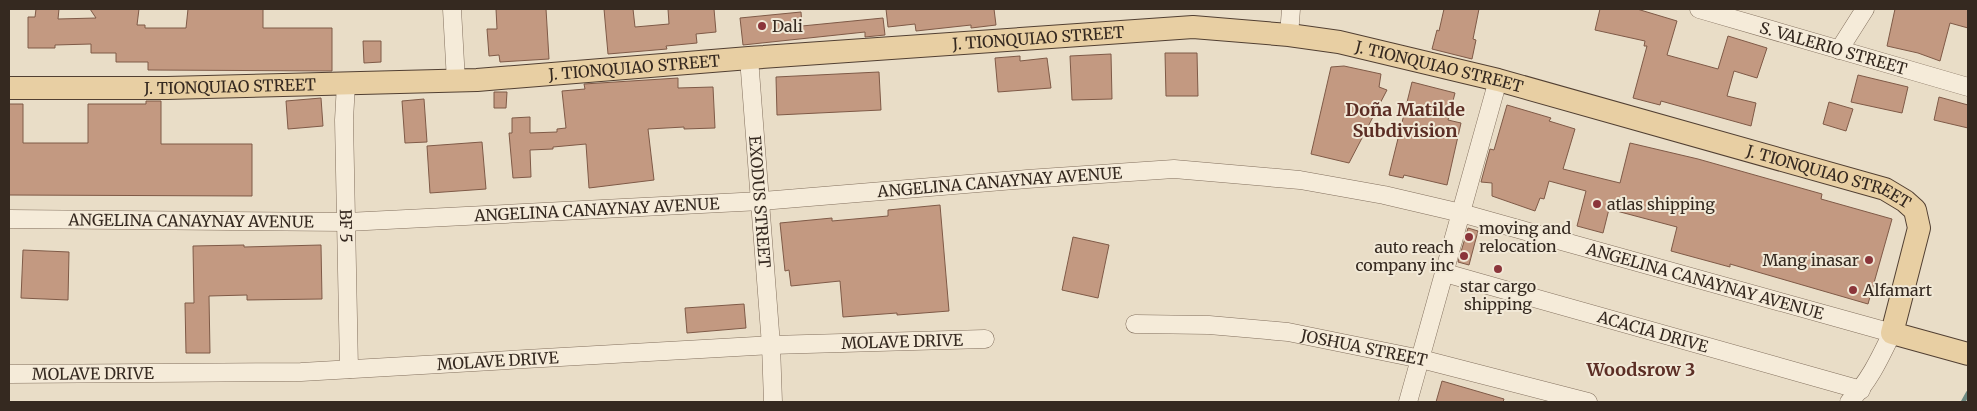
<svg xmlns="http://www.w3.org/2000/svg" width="1977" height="411" viewBox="0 0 1977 411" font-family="Merriweather,serif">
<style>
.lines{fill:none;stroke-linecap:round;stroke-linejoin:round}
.stream{stroke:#6f8b83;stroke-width:4.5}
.building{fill:#c39981;stroke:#7f5a47}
.minor-casing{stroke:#83705e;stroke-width:19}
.major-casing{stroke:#513f32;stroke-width:24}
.minor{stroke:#f5ebd9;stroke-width:18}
.major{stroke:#e8cfa3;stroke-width:22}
.poi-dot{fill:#8b353a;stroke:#f1e8d6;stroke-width:2}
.labels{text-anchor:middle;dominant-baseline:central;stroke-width:4;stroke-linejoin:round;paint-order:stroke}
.poi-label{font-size:16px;fill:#352920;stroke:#f1e8d6;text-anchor:start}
.street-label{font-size:16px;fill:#352920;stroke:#f1e8d6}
.neighbourhood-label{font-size:18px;font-weight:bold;fill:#5c2e25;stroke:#f1e8d6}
</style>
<rect width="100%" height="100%" fill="#e9ddc7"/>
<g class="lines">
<!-- stream -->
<path class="stream" d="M1963 402 1968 393"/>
</g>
<!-- building -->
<path class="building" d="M36 9H59L58 19 96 18 90 9H139L137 25H145V28H186L188 9H263V28H332V71L148 70V62H116V53H91V44L55 45V48H28V17H35Z
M496 9H546L549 59 500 62 499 55 489 56 487 29H497Z
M604 9H633L635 27 669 24 668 9H714L716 32 696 34 697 43 666 46 667 49 608 54Z
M886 9H994L996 25 971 28V25L916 31 915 24 888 27Z
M1444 9H1479L1473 39 1476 40 1472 59 1432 49 1437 30 1439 31Z
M1600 9H1637L1677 21 1667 55 1718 69 1728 36 1767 48 1757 78 1734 71 1727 96 1756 103 1751 126 1661 101 1660 105 1633 98 1647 46H1644L1645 41 1595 30Z
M1895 9H1968V28L1950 23 1940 61 1918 53 1887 46Z
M801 12 802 26 883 18 885 35 865 37V32L743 45 740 18Z
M363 41H381V62L364 63Z
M1165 53H1197L1198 96H1166Z
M1111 54 1112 99 1072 100 1070 56Z
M1020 56V61L1047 58 1051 88 998 92 995 58Z
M1344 66 1381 74 1379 87 1387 90 1349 163 1311 154 1331 67Z
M879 72 881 110 777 115 776 77Z
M1858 75 1908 87 1902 113 1851 102Z
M678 78V88L713 87 715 128 684 129V127L648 129 654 180 589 188 586 144 553 147V149L530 150 531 177 513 178 509 133H512V118L530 117V133L557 132V129L566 128 562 91 585 89 584 84Z
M1412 82 1455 93 1448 120 1461 123 1447 185 1404 175 1403 178 1389 175Z
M494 92H507L506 108H494Z
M1939 97 1968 105V128L1934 120Z
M321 98 323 126 288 129 286 101Z
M424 99 427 142 405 143 402 101Z
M146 101H161V144H252V196L9 195V104H23V143H88V104H146Z
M1829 102 1853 109 1846 131 1823 124Z
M1507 105 1551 118 1549 121 1575 129 1563 169 1620 183 1630 143 1698 159 1822 194 1821 199 1892 219 1868 304 1730 264V267L1671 251 1677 227 1609 209 1603 233 1577 226 1586 191 1549 181 1544 199 1540 198 1535 211 1492 196V183L1481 182 1490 149 1494 150Z
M482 142 486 189 430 193 427 146Z
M940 205 949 311 897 315V313L843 317 840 281 791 286 789 270 785 271 780 223 832 218V221L888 216V210Z
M1468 228 1478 231 1469 265 1458 262Z
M1073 237 1109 245 1098 298 1062 290Z
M244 245V247L321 245 322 299 247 300V295L209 296 210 353H186L185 303H194L193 246Z
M23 250 69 252 68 300 21 298Z
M744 304 746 328 687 333 685 308Z
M1442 381 1504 399 1503 402H1436Z"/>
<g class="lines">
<!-- minor casing -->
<g class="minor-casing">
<g id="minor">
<path d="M452 9 456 81"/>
<path id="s1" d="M1699 9 1968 87"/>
<path d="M1289 35 1291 9"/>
<path d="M1839 50 1865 9"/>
<path id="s2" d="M749 58 771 345 773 402"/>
<path id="s3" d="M346 84 344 120 349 369"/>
<path id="s4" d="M9 219 347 222 761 201 1027 179 1174 169 1300 180 1384 195 1461 213 1892 333C1880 358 1869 382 1849 402"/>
<path id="s5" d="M1445 273 1861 390"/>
<path id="s6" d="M1135 324 1209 325 1288 332 1421 359 1588 402"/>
<path id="s7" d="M9 374 301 372 771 345 985 339"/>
<path d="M1408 402 1498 80"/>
</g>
</g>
<!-- major casing -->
<g class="major-casing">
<g id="major">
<path id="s8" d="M9 88H167L477 80 749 58 1193 27 1289 35 1339 42 1498 80 1885 189 1905 201 1915 210 1919 228 1892 333 1968 354"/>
</g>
</g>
<!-- minor -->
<use href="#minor" class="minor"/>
<!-- major -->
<use href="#major" class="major"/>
</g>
<!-- markers -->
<g class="poi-dot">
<circle cx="762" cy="26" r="5"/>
<circle cx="1597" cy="204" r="5"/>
<circle cx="1469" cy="237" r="5"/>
<circle cx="1464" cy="256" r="5"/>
<circle cx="1869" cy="260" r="5"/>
<circle cx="1498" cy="269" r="5"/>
<circle cx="1853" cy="290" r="5"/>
</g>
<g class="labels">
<!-- poi labels -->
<g class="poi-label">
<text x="772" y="26">Dali</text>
<text x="1607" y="204">atlas shipping</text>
<text x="1479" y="228">moving and<tspan x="1479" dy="18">relocation</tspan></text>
<text x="1454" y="247" text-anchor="end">auto reach<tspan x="1454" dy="18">company inc</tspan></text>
<text x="1859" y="260" text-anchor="end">Mang inasar</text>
<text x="1498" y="286" text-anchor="middle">star cargo<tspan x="1498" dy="18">shipping</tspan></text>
<text x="1863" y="290">Alfamart</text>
</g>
<!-- street labels -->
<g class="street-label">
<text stroke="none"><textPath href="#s8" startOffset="1031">J. TIONQUIAO STREET</textPath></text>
<text stroke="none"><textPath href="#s1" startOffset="140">S. VALERIO STREET</textPath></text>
<text stroke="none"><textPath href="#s8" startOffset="626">J. TIONQUIAO STREET</textPath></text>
<text stroke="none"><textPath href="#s8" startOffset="1436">J. TIONQUIAO STREET</textPath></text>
<text stroke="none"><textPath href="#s8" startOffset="221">J. TIONQUIAO STREET</textPath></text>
<text stroke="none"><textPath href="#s8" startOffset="1841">J. TIONQUIAO STREET</textPath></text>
<text stroke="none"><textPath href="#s4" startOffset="992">ANGELINA CANAYNAY AVENUE</textPath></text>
<text stroke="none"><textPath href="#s2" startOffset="144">EXODUS STREET</textPath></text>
<text stroke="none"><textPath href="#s4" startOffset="588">ANGELINA CANAYNAY AVENUE</textPath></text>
<text stroke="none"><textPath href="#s4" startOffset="182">ANGELINA CANAYNAY AVENUE</textPath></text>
<text stroke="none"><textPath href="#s3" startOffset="142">BF 5</textPath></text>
<text stroke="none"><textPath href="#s4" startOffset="1711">ANGELINA CANAYNAY AVENUE</textPath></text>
<text stroke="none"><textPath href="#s5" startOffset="216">ACACIA DRIVE</textPath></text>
<text stroke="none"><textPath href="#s7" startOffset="894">MOLAVE DRIVE</textPath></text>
<text stroke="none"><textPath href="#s6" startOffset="231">JOSHUA STREET</textPath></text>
<text stroke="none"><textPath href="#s7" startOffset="489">MOLAVE DRIVE</textPath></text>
<text stroke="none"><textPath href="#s7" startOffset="84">MOLAVE DRIVE</textPath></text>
</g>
<!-- neighbourhood labels -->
<g class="neighbourhood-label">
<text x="1405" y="109">Doña Matilde<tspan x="1405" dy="21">Subdivision</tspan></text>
<text x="1641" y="369">Woodsrow 3</text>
</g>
</g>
<!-- border -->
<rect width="1977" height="411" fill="none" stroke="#352920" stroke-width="20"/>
</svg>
